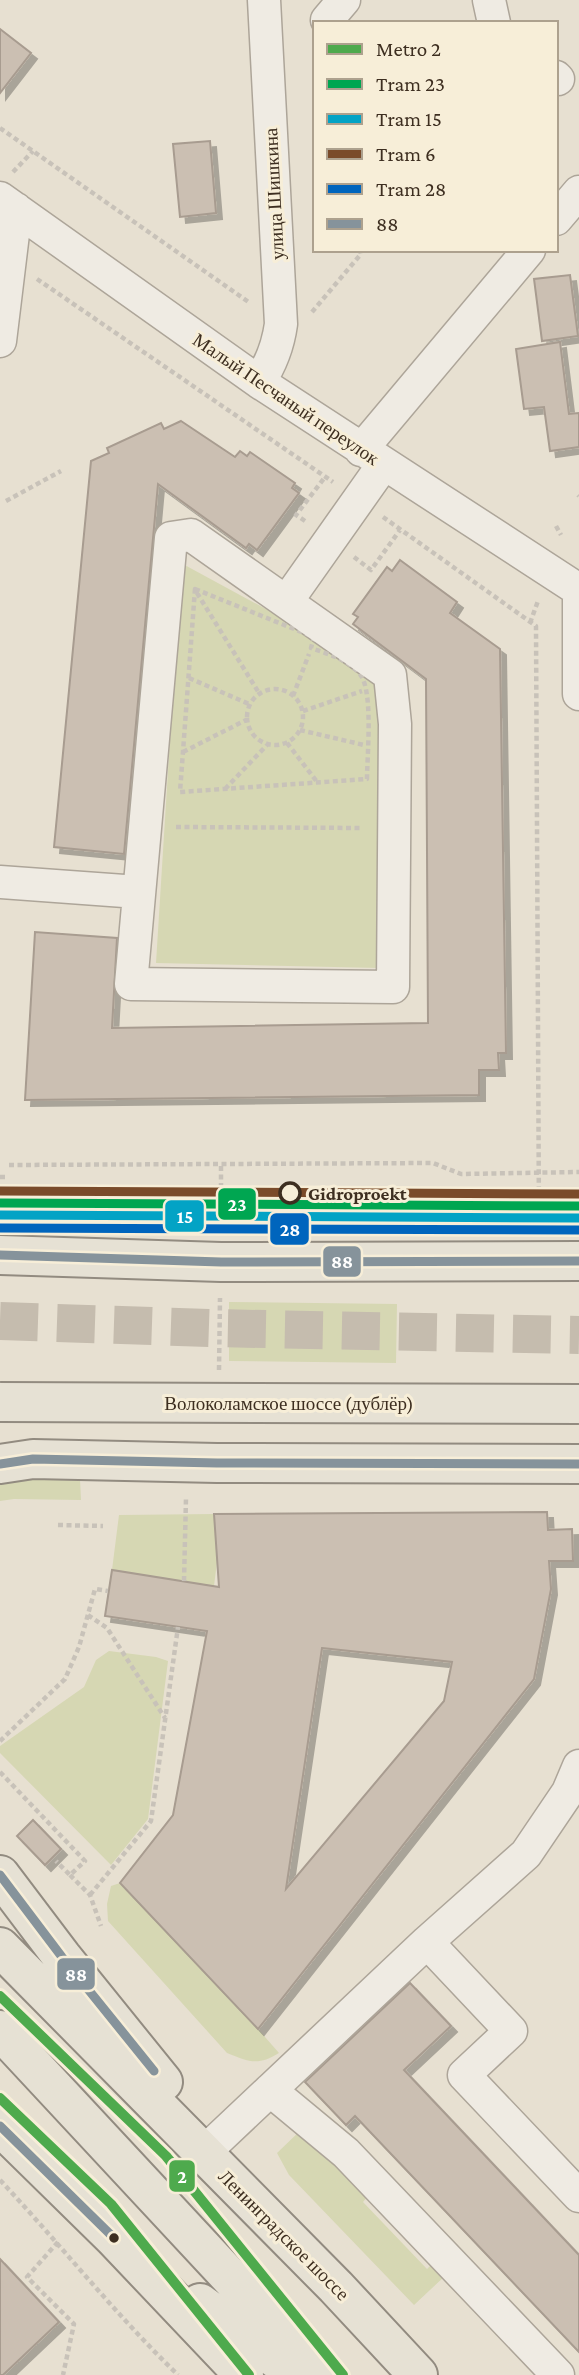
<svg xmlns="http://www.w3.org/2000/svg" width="579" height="2375" viewBox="0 0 579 2375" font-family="'Crimson Pro',serif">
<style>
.green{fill:#d6d7b3}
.building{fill:#cbbfb2;stroke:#a89c90;stroke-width:2;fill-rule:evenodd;filter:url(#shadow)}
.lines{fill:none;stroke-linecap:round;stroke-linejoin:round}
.major-tunnel{stroke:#c5bcae;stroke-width:38;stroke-dasharray:38 19;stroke-linecap:butt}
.minor-casing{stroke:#ada599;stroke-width:35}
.major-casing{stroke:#928b80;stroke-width:42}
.path{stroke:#c8c2b9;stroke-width:4.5;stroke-dasharray:5 3.5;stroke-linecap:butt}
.minor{stroke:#efebe3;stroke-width:32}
.major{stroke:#e6e1d4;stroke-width:38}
.major-bridge-casing{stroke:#928b80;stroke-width:42;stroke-linecap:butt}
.major-bridge{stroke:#e6e1d4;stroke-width:38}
.bus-1-casing{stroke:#f7eed8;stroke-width:14}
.bus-1{stroke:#86939b;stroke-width:9}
.tram-1-casing{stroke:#f7eed8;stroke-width:14}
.tram-2-casing{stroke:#f7eed8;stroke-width:14}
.tram-3-casing{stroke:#f7eed8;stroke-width:14}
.tram-4-casing{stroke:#f7eed8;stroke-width:14}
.tram-1{stroke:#00a651;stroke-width:9}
.tram-2{stroke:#03a3c5;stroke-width:9}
.tram-3{stroke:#7a4b2a;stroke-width:9}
.tram-4{stroke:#0065bd;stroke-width:9}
.metro-1-casing{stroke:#f7eed8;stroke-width:16}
.metro-1{stroke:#4eaa4d;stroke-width:10}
.stop-dot{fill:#f7eed8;stroke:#3d2e20;stroke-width:3.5}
.bus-dot{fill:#3d2e20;stroke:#f7eed8;stroke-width:2.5}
.labels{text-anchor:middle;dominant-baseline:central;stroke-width:6;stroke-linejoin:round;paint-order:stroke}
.street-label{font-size:19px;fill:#3d2e20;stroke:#f7eed8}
.stop-label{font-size:19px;font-weight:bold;fill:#3d2e20;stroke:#f7eed8;text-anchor:start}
.line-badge{stroke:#f7eed8;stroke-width:2.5}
.badge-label{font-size:19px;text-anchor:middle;font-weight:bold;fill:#fff}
</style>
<defs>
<filter id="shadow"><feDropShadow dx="6" dy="6" stdDeviation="0" flood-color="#0004"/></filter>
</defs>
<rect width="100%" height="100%" fill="#e7e0d1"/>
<!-- green -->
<path class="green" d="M181 563 360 660 379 689 380 968 156 963Z
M229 1302 397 1304 396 1363 229 1361Z
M21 1477 80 1479 81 1500 14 1499 0 1501V1480Z
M214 1514 217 1562 214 1586 112 1570 119 1515Z
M109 1651 156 1657 168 1661 148 1819 111 1865 0 1753V1746L84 1687 96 1660Z
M120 1883 258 2029 279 2053C258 2066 249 2062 227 2053L108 1921 107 1904 111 1886Z
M303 2128 368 2196 363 2202 427 2269 434 2262 446 2275 414 2305 289 2175 277 2153Z"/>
<!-- building -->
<path class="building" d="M0 29 31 53 0 93Z
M210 141 216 213 180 217 173 144Z
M570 275 578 336 542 341 534 279Z
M560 342 569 414 579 413V447L550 451 544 407 524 409 516 349Z
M181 421 235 457 240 451 247 456 250 452 295 483 292 488 299 493 257 550 249 544 246 548 158 484 124 854 54 847 91 461 109 453 107 448 161 423 164 429Z
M400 560 457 602 450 613 500 649 506 1053H498L499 1070H479V1095L25 1100 35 932 117 938 112 1028 428 1023 426 679 353 624 358 617 353 614 387 567 392 571Z
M547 1512 548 1530 572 1529 573 1561H549L551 1589 534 1679 258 2029 120 1883 173 1815 207 1631 105 1616 112 1570 219 1587 214 1514ZM322 1648 452 1662 444 1701 286 1889Z
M33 1820 61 1849 45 1865 17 1836Z
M410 1983 451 2026 404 2070 579 2255V2352L355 2116 346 2125 305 2082Z
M0 2259 59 2322 3 2375H0Z"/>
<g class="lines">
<!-- major-tunnel -->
<path class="major-tunnel" d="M0 1321 209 1328 579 1335"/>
<!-- minor casing -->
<g class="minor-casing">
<path id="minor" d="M489 0 494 23
M327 20 344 0
M556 77 558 79
M0 198 259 382 579 590
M556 219 579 192
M0 341 16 209
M259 382C271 364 278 346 281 324L264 0
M361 450 529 250
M191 535 390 675 395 724 393 987 131 984 171 538Z
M579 599V694
M287 601 383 465
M0 882 138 892
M427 1942 526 1854 568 1792 579 1766
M270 2090 346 2153 558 2375
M215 2142 427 1942 511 2031 464 2075 579 2196"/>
</g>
<!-- major casing -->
<g class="major-casing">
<path id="major" d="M0 1255 221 1262 579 1261
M0 1464 33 1459 217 1463 579 1464
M0 1875 62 1957 163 2082
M0 1947 336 2287 418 2375
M0 2030 321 2375
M0 2126 114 2238 244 2375
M200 2303 295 2373"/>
</g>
<!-- path -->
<path class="path" d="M0 128 250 303
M13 172 33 151
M37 279 333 482
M312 312 361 254 360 250
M578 495 579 496
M6 501 61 471
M383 517 536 626 539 1224
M305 521 296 515 325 477
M556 526 561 535
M354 557 371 570 400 530
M195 589 314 637 311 648C328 654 346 659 359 673 374 688 367 756 367 779L180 792Z
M197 593 259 693
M530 623 538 601
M189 678 249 704
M247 717a28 28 0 1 1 56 0a28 28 0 1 1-56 0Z
M293 696 309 654
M303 711 362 691
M300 730 364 745
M287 743 318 783
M183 752 246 720
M225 789 267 745
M176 827 363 828
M9 1165 433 1163 461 1174 579 1172
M221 1166V1224
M0 1177H8
M106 1221H221
M219 1370 220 1298
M58 1525 103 1526
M184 1581 186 1498
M88 1615 107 1628 165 1718
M0 1741 65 1679 79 1647 95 1589 108 1591
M0 1772 85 1861 70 1875 56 1861
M70 1875 90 1895 101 1926
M90 1895 151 1821 178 1627
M0 2180C60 2244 115 2314 178 2375
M58 2242 27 2277 74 2324 63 2375"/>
<!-- minor -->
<use href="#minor" class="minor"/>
<!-- major -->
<use href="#major" class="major"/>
<!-- major-bridge casing -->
<g class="major-bridge-casing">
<path id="major-bridge" d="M0 1402 579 1404"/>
</g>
<!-- major-bridge -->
<use href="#major-bridge" class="major-bridge"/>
<!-- bus-1 casing -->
<g class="bus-1-casing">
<path id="bus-1" d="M0 1255 221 1262 579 1261
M0 1464 33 1459 217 1463 579 1464
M0 1875 62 1957 154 2071
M0 2126 114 2238"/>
</g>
<!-- bus-1 -->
<use href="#bus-1" class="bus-1"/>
<!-- tram-1 casing -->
<g class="tram-1-casing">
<path id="tram-1" d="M0 1203 579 1206"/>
</g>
<!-- tram-2 casing -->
<g class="tram-2-casing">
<path id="tram-2" d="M0 1215 579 1218"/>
</g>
<!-- tram-3 casing -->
<g class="tram-3-casing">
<path id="tram-3" d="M0 1191 579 1194"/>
</g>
<!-- tram-4 casing -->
<g class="tram-4-casing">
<path id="tram-4" d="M0 1228 579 1230"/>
</g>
<!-- tram-1 -->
<use href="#tram-1" class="tram-1"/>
<!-- tram-2 -->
<use href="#tram-2" class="tram-2"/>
<!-- tram-3 -->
<use href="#tram-3" class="tram-3"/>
<!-- tram-4 -->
<use href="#tram-4" class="tram-4"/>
<!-- metro-1 casing -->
<g class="metro-1-casing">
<path id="metro-1" d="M0 1996 166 2156 343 2375
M0 2098 111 2204 249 2375"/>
</g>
<!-- metro-1 -->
<use href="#metro-1" class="metro-1"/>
</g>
<!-- markers -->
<circle class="stop-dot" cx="290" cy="1193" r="10"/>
<circle class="bus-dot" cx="114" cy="2238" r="6"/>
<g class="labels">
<!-- street labels -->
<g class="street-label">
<text transform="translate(274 194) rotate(-93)">улица Шишкина</text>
<text transform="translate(286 399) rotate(34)">Малый Песчаный переулок</text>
<text x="289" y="1403">Волоколамское шоссе (дублёр)</text>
<text transform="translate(284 2235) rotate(45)">Ленинградское шоссе</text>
</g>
<!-- stop labels -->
<g class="stop-label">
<text x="308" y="1193">Gidroproekt</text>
</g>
</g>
<g class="line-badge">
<rect x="217" y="1187" width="40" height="34" rx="7" fill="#00a651"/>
<rect x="164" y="1199" width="41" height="34" rx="7" fill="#03a3c5"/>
<rect x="269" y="1212" width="41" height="34" rx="7" fill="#0065bd"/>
<rect x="322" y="1245" width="40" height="33" rx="7" fill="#86939b"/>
<rect x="56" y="1957" width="40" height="34" rx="7" fill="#86939b"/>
<rect x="168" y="2159" width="28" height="34" rx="7" fill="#4eaa4d"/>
</g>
<g class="badge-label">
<text x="237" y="1211">23</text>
<text x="185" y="1223">15</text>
<text x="290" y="1236">28</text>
<text x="342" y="1268">88</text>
<text x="76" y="1981">88</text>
<text x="182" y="2183">2</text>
</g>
<!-- legend -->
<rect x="313" y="21" width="245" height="231" fill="#f7eed8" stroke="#ada18e" stroke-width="2"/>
<rect x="327" y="44" width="35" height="10" fill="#4eaa4d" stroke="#ada18e" stroke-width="2"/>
<text x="376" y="56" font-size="21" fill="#3d2e20">Metro 2</text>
<rect x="327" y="79" width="35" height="10" fill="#00a651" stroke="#ada18e" stroke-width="2"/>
<text x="376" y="91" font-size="21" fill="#3d2e20">Tram 23</text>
<rect x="327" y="114" width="35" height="10" fill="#03a3c5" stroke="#ada18e" stroke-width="2"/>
<text x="376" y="126" font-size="21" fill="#3d2e20">Tram 15</text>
<rect x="327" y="149" width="35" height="10" fill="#7a4b2a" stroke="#ada18e" stroke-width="2"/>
<text x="376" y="161" font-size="21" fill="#3d2e20">Tram 6</text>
<rect x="327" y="184" width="35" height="10" fill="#0065bd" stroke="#ada18e" stroke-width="2"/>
<text x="376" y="196" font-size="21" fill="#3d2e20">Tram 28</text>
<rect x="327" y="219" width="35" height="10" fill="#86939b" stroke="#ada18e" stroke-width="2"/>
<text x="376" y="231" font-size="21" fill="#3d2e20">88</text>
</svg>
